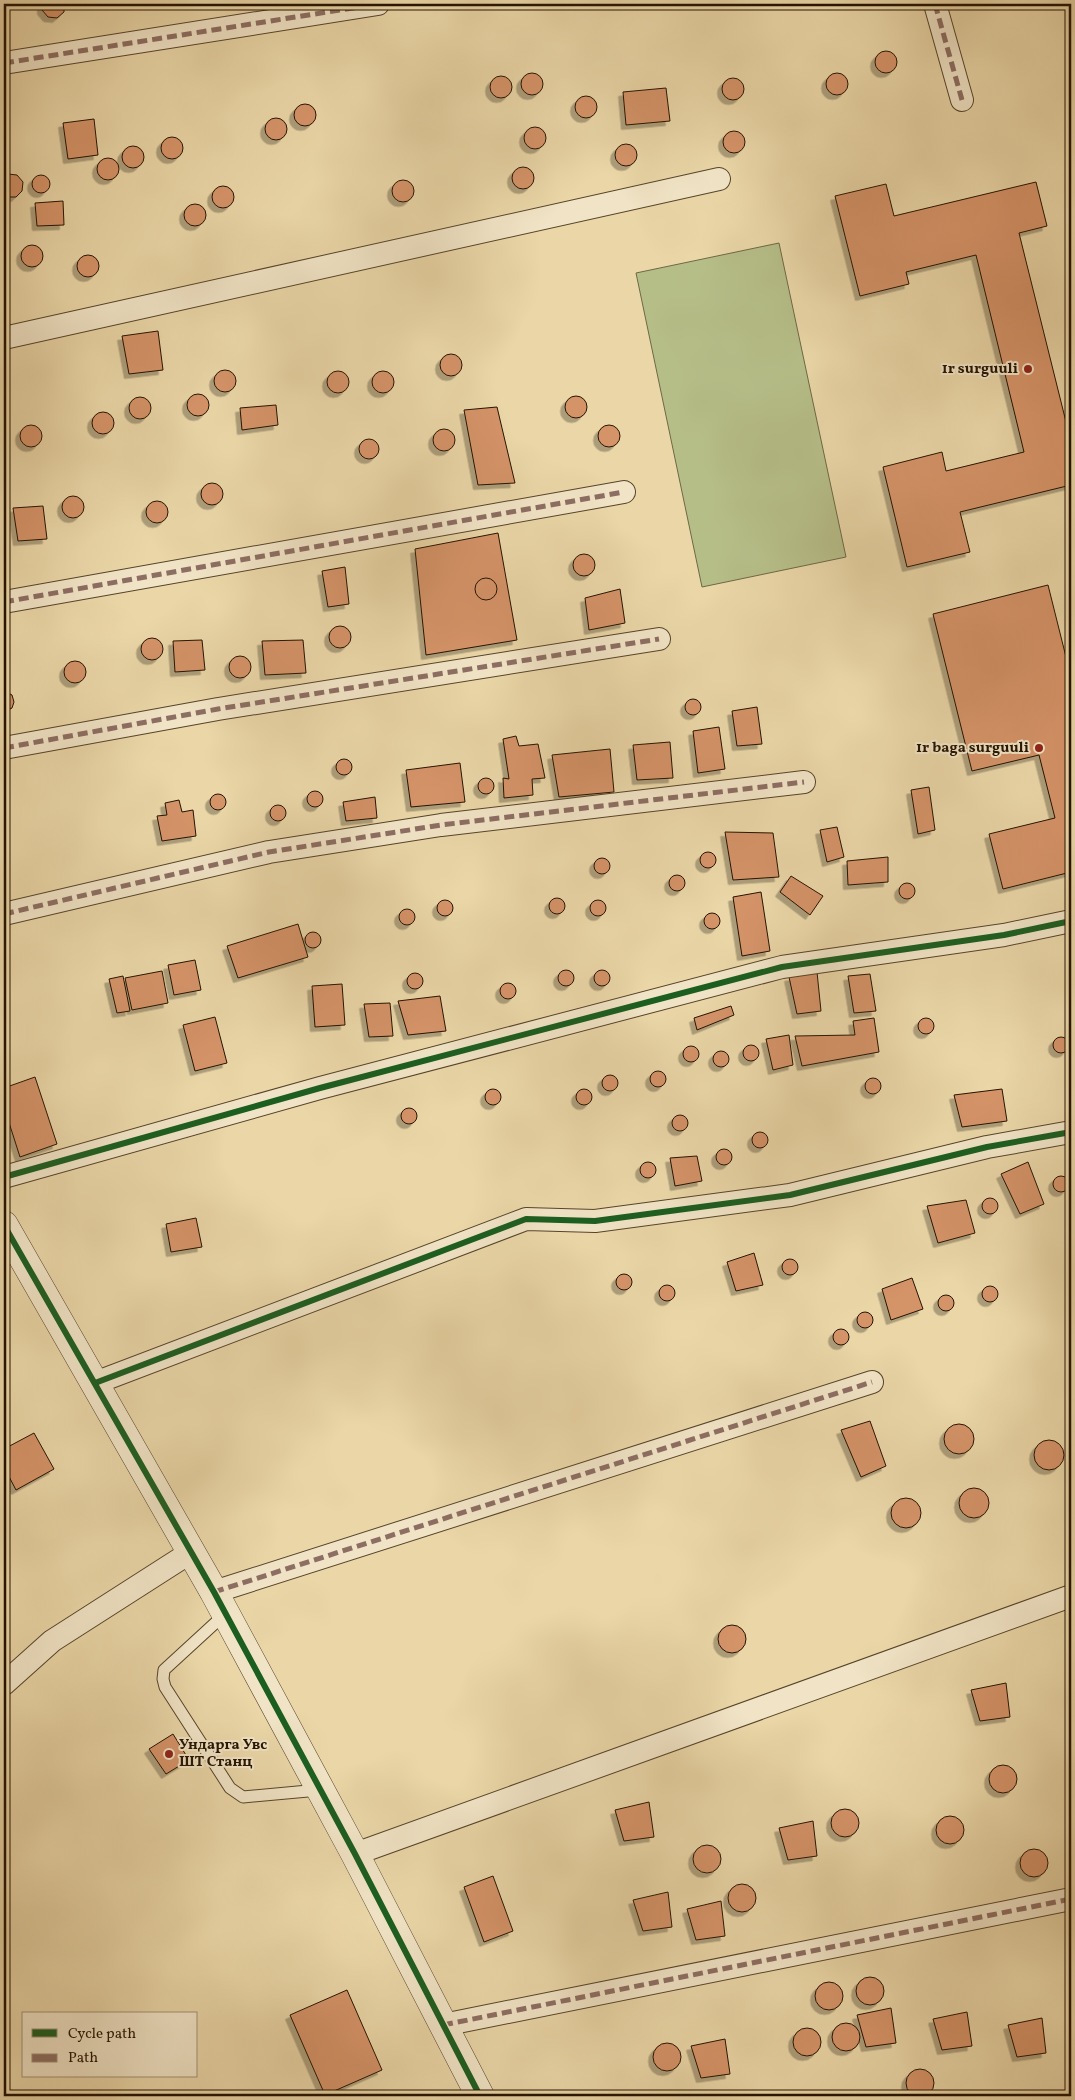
<svg xmlns="http://www.w3.org/2000/svg" width="1075" height="2100" viewBox="0 0 1075 2100" font-family="Vollkorn,serif">
<style>
.green{fill:#b6be88;stroke:#6d6844}
.building{fill:#d59368;stroke:#241301;filter:url(#shadow)}
.lines{fill:none;stroke-linecap:round;stroke-linejoin:round}
.service-casing{stroke:#56442a;stroke-width:13}
.minor-casing{stroke:#56442a;stroke-width:24}
.tertiary-casing{stroke:#56442a;stroke-width:29}
.service{stroke:#f1e4c6;stroke-width:11}
.minor{stroke:#f1e4c6;stroke-width:22}
.tertiary{stroke:#f1e4c6;stroke-width:28}
.quiet{stroke:#8d6e63;stroke-width:5;stroke-dasharray:10 5;stroke-linecap:butt}
.cycleway-casing{stroke:#f1e4c6;stroke-width:9}
.cycleway{stroke:#1b5e20;stroke-width:6}
.poi-dot{fill:#8f2418;stroke:#f1e4c6;stroke-width:2}
.labels{text-anchor:middle;dominant-baseline:central;stroke-width:4;stroke-linejoin:round;paint-order:stroke}
.poi-label{font-size:15px;font-weight:bold;fill:#241301;stroke:#f1e4c6;text-anchor:end}
</style>
<defs>
<filter id="shadow"><feDropShadow dx="-4.5" dy="4.5" stdDeviation="0" flood-color="#0004"/></filter>
</defs>
<rect width="100%" height="100%" fill="#ead6a7"/>
<filter id="stains"><feTurbulence type="fractalNoise" baseFrequency=".004" numOctaves="4"/><feColorMatrix values="0 0 0 0 .2 0 0 0 0 .09 0 0 0 0 .02 0 0 0 .5 -.17"/></filter>
<radialGradient id="worn" r=".72"><stop offset=".6" stop-color="#630" stop-opacity="0"/><stop offset="1" stop-color="#630" stop-opacity=".3"/></radialGradient>
<!-- green -->
<path class="green" d="M779 243 846 557 702 587 636 273Z"/>
<!-- building -->
<path class="building" d="M42 4H64V12L57 18 48 17 42 10Z
M875 62a11 11 0 1 1 22 0a11 11 0 1 1-22 0Z
M521 84a11 11 0 1 1 22 0a11 11 0 1 1-22 0Z
M826 84a11 11 0 1 1 22 0a11 11 0 1 1-22 0Z
M490 87a11 11 0 1 1 22 0a11 11 0 1 1-22 0Z
M722 89a11 11 0 1 1 22 0a11 11 0 1 1-22 0Z
M666 88 670 121 626 125 623 92Z
M575 107a11 11 0 1 1 22 0a11 11 0 1 1-22 0Z
M294 115a11 11 0 1 1 22 0a11 11 0 1 1-22 0Z
M265 129a11 11 0 1 1 22 0a11 11 0 1 1-22 0Z
M94 119 98 155 68 159 63 123Z
M524 138a11 11 0 1 1 22 0a11 11 0 1 1-22 0Z
M723 142a11 11 0 1 1 22 0a11 11 0 1 1-22 0Z
M161 148a11 11 0 1 1 22 0a11 11 0 1 1-22 0Z
M615 155a11 11 0 1 1 22 0a11 11 0 1 1-22 0Z
M122 157a11 11 0 1 1 22 0a11 11 0 1 1-22 0Z
M97 169a11 11 0 1 1 22 0a11 11 0 1 1-22 0Z
M512 178a11 11 0 1 1 22 0a11 11 0 1 1-22 0Z
M8 174 17 175 23 182 22 191 16 197H6L4 194V178Z
M32 184a9 9 0 1 1 18 0a9 9 0 1 1-18 0Z
M392 191a11 11 0 1 1 22 0a11 11 0 1 1-22 0Z
M1036 182 1047 226 1019 233 1071 442V485L960 512 970 552 907 567 883 467 942 452 946 471 1024 452 976 255 906 272 909 284 860 296 835 196 886 184 894 216Z
M212 197a11 11 0 1 1 22 0a11 11 0 1 1-22 0Z
M63 201 64 225 37 226 35 203Z
M184 215a11 11 0 1 1 22 0a11 11 0 1 1-22 0Z
M21 256a11 11 0 1 1 22 0a11 11 0 1 1-22 0Z
M77 266a11 11 0 1 1 22 0a11 11 0 1 1-22 0Z
M158 331 163 370 129 374 122 336Z
M440 365a11 11 0 1 1 22 0a11 11 0 1 1-22 0Z
M214 381a11 11 0 1 1 22 0a11 11 0 1 1-22 0Z
M327 382a11 11 0 1 1 22 0a11 11 0 1 1-22 0Z
M372 382a11 11 0 1 1 22 0a11 11 0 1 1-22 0Z
M187 405a11 11 0 1 1 22 0a11 11 0 1 1-22 0Z
M565 407a11 11 0 1 1 22 0a11 11 0 1 1-22 0Z
M129 408a11 11 0 1 1 22 0a11 11 0 1 1-22 0Z
M276 405 278 425 242 430 240 408Z
M497 407 515 483 478 485 464 410Z
M92 423a11 11 0 1 1 22 0a11 11 0 1 1-22 0Z
M598 436a11 11 0 1 1 22 0a11 11 0 1 1-22 0Z
M20 436a11 11 0 1 1 22 0a11 11 0 1 1-22 0Z
M433 440a11 11 0 1 1 22 0a11 11 0 1 1-22 0Z
M359 449a10 10 0 1 1 20 0a10 10 0 1 1-20 0Z
M201 494a11 11 0 1 1 22 0a11 11 0 1 1-22 0Z
M62 507a11 11 0 1 1 22 0a11 11 0 1 1-22 0Z
M146 512a11 11 0 1 1 22 0a11 11 0 1 1-22 0Z
M43 506 47 539 18 541 13 508Z
M498 533 517 640 426 655 415 549Z
M573 565a11 11 0 1 1 22 0a11 11 0 1 1-22 0Z
M345 567 349 604 328 607 322 571Z
M475 589a11 11 0 1 1 22 0a11 11 0 1 1-22 0Z
M1048 585 1071 677V872L1003 889 989 834 1055 818 1039 755 972 771 933 614Z
M620 589 625 623 589 630 585 598Z
M329 637a11 11 0 1 1 22 0a11 11 0 1 1-22 0Z
M141 649a11 11 0 1 1 22 0a11 11 0 1 1-22 0Z
M202 640 205 670 175 672 173 641Z
M303 640 306 673 265 675 262 641Z
M229 667a11 11 0 1 1 22 0a11 11 0 1 1-22 0Z
M64 672a11 11 0 1 1 22 0a11 11 0 1 1-22 0Z
M4 691 12 695 14 702 12 708 4 712Z
M685 707a8 8 0 1 1 16 0a8 8 0 1 1-16 0Z
M757 707 762 744 737 746 732 711Z
M719 727 725 769 698 773 693 731Z
M516 736 519 746 538 744 545 778 532 779 533 795 504 798 503 778 509 779 503 739Z
M670 742 673 778 637 780 633 745Z
M610 749 614 792 559 797 552 755Z
M336 767a8 8 0 1 1 16 0a8 8 0 1 1-16 0Z
M460 763 465 802 411 807 406 770Z
M478 786a8 8 0 1 1 16 0a8 8 0 1 1-16 0Z
M929 787 935 830 918 834 911 790Z
M307 799a8 8 0 1 1 16 0a8 8 0 1 1-16 0Z
M210 802a8 8 0 1 1 16 0a8 8 0 1 1-16 0Z
M375 797 377 818 346 821 343 802Z
M179 800 182 812 193 810 196 836 162 841 157 816 167 815 165 803Z
M270 813a8 8 0 1 1 16 0a8 8 0 1 1-16 0Z
M837 827 844 857 827 862 820 830Z
M725 832 773 833 779 877 733 880Z
M700 860a8 8 0 1 1 16 0a8 8 0 1 1-16 0Z
M888 857V882L848 885 847 861Z
M594 866a8 8 0 1 1 16 0a8 8 0 1 1-16 0Z
M669 883a8 8 0 1 1 16 0a8 8 0 1 1-16 0Z
M791 876 823 896 810 915 780 892Z
M899 891a8 8 0 1 1 16 0a8 8 0 1 1-16 0Z
M761 892 770 951 742 956 733 897Z
M549 906a8 8 0 1 1 16 0a8 8 0 1 1-16 0Z
M437 908a8 8 0 1 1 16 0a8 8 0 1 1-16 0Z
M590 908a8 8 0 1 1 16 0a8 8 0 1 1-16 0Z
M399 917a8 8 0 1 1 16 0a8 8 0 1 1-16 0Z
M704 921a8 8 0 1 1 16 0a8 8 0 1 1-16 0Z
M298 924 308 957 238 978 227 946Z
M305 940a8 8 0 1 1 16 0a8 8 0 1 1-16 0Z
M195 960 201 990 174 995 168 965Z
M558 978a8 8 0 1 1 16 0a8 8 0 1 1-16 0Z
M594 978a8 8 0 1 1 16 0a8 8 0 1 1-16 0Z
M162 971 168 1003 132 1010 125 978Z
M817 972 821 1011 797 1014 789 977Z
M407 981a8 8 0 1 1 16 0a8 8 0 1 1-16 0Z
M870 974 876 1011 854 1013 848 976Z
M123 976 130 1011 117 1013 109 979Z
M500 991a8 8 0 1 1 16 0a8 8 0 1 1-16 0Z
M342 984 345 1025 315 1027 312 986Z
M440 996 446 1031 408 1035 398 1001Z
M390 1003 393 1036 369 1037 364 1004Z
M731 1006 734 1015 697 1030 694 1018Z
M215 1017 227 1063 195 1071 183 1025Z
M918 1026a8 8 0 1 1 16 0a8 8 0 1 1-16 0Z
M874 1018 879 1052 802 1066 795 1036 855 1035 853 1021Z
M789 1035 793 1065 773 1070 766 1039Z
M1053 1045a8 8 0 1 1 16 0a8 8 0 1 1-16 0Z
M743 1053a8 8 0 1 1 16 0a8 8 0 1 1-16 0Z
M683 1054a8 8 0 1 1 16 0a8 8 0 1 1-16 0Z
M713 1059a8 8 0 1 1 16 0a8 8 0 1 1-16 0Z
M650 1079a8 8 0 1 1 16 0a8 8 0 1 1-16 0Z
M602 1083a8 8 0 1 1 16 0a8 8 0 1 1-16 0Z
M35 1077 57 1144 20 1157 4 1107V1088Z
M865 1086a8 8 0 1 1 16 0a8 8 0 1 1-16 0Z
M1002 1089 1007 1121 962 1127 954 1095Z
M576 1097a8 8 0 1 1 16 0a8 8 0 1 1-16 0Z
M485 1097a8 8 0 1 1 16 0a8 8 0 1 1-16 0Z
M401 1116a8 8 0 1 1 16 0a8 8 0 1 1-16 0Z
M672 1123a8 8 0 1 1 16 0a8 8 0 1 1-16 0Z
M752 1140a8 8 0 1 1 16 0a8 8 0 1 1-16 0Z
M716 1157a8 8 0 1 1 16 0a8 8 0 1 1-16 0Z
M697 1156 702 1181 675 1186 670 1158Z
M1028 1162 1044 1204 1020 1214 1001 1174Z
M640 1170a8 8 0 1 1 16 0a8 8 0 1 1-16 0Z
M1053 1184a8 8 0 1 1 16 0a8 8 0 1 1-16 0Z
M982 1206a8 8 0 1 1 16 0a8 8 0 1 1-16 0Z
M966 1200 975 1233 938 1243 927 1206Z
M196 1218 202 1247 171 1252 166 1224Z
M754 1253 763 1285 736 1291 727 1262Z
M782 1267a8 8 0 1 1 16 0a8 8 0 1 1-16 0Z
M616 1282a8 8 0 1 1 16 0a8 8 0 1 1-16 0Z
M912 1278 923 1309 891 1320 882 1289Z
M659 1293a8 8 0 1 1 16 0a8 8 0 1 1-16 0Z
M982 1294a8 8 0 1 1 16 0a8 8 0 1 1-16 0Z
M938 1303a8 8 0 1 1 16 0a8 8 0 1 1-16 0Z
M857 1320a8 8 0 1 1 16 0a8 8 0 1 1-16 0Z
M833 1337a8 8 0 1 1 16 0a8 8 0 1 1-16 0Z
M870 1421 886 1466 861 1477 841 1430Z
M944 1439a15 15 0 1 1 30 0a15 15 0 1 1-30 0Z
M34 1433 54 1469 16 1490 4 1467V1449Z
M1034 1455a15 15 0 1 1 30 0a15 15 0 1 1-30 0Z
M959 1503a15 15 0 1 1 30 0a15 15 0 1 1-30 0Z
M891 1513a15 15 0 1 1 30 0a15 15 0 1 1-30 0Z
M718 1639a14 14 0 1 1 28 0a14 14 0 1 1-28 0Z
M1006 1683 1010 1717 980 1721 971 1690Z
M173 1734 189 1760 166 1774 149 1749Z
M989 1779a14 14 0 1 1 28 0a14 14 0 1 1-28 0Z
M649 1802 654 1837 624 1841 615 1810Z
M831 1823a14 14 0 1 1 28 0a14 14 0 1 1-28 0Z
M936 1830a14 14 0 1 1 28 0a14 14 0 1 1-28 0Z
M813 1821 817 1856 788 1860 779 1828Z
M693 1859a14 14 0 1 1 28 0a14 14 0 1 1-28 0Z
M1020 1863a14 14 0 1 1 28 0a14 14 0 1 1-28 0Z
M493 1876 513 1931 484 1942 464 1887Z
M728 1898a14 14 0 1 1 28 0a14 14 0 1 1-28 0Z
M668 1892 672 1927 643 1931 633 1900Z
M721 1901 725 1936 696 1940 687 1909Z
M856 1991a14 14 0 1 1 28 0a14 14 0 1 1-28 0Z
M815 1996a14 14 0 1 1 28 0a14 14 0 1 1-28 0Z
M347 1990 382 2070 325 2095 290 2015Z
M891 2008 896 2043 866 2047 857 2015Z
M967 2012 972 2046 942 2050 933 2019Z
M1042 2018 1046 2053 1017 2057 1008 2025Z
M832 2037a14 14 0 1 1 28 0a14 14 0 1 1-28 0Z
M793 2042a14 14 0 1 1 28 0a14 14 0 1 1-28 0Z
M725 2039 730 2074 701 2078 691 2046Z
M653 2057a14 14 0 1 1 28 0a14 14 0 1 1-28 0Z
M906 2083a14 14 0 1 1 28 0a14 14 0 1 1-28 0Z"/>
<g class="lines">
<!-- service casing -->
<g class="service-casing">
<path id="service" d="M225 1614 164 1670 163 1679 165 1687 230 1788 243 1797 319 1790"/>
</g>
<!-- minor casing -->
<g class="minor-casing">
<path id="minor" d="M935 4 962 100
M4 63 378 4
M4 338 719 179
M4 602 624 492
M4 748 218 709 659 639
M4 914 269 852 441 825 804 782
M4 1177 320 1088 782 967 1004 935 1071 921
M95 1383 526 1219 595 1221 790 1195 987 1147 1071 1132
M214 1592 872 1382
M4 1684 52 1641 191 1552
M355 1854 1071 1596
M443 2025 1071 1899"/>
</g>
<!-- tertiary casing -->
<g class="tertiary-casing">
<path id="tertiary" d="M4 1225 214 1592 355 1854 480 2096"/>
</g>
<!-- service -->
<use href="#service" class="service"/>
<!-- minor -->
<use href="#minor" class="minor"/>
<!-- tertiary -->
<use href="#tertiary" class="tertiary"/>
<!-- quiet -->
<path class="quiet" d="M935 4 962 100
M4 63 378 4
M4 602 624 492
M4 748 218 709 659 639
M4 914 269 852 441 825 804 782
M214 1592 872 1382
M443 2025 1071 1899"/>
<!-- cycleway casing -->
<g class="cycleway-casing">
<path id="cycleway" d="M4 1177 320 1088 782 967 1004 935 1071 921
M4 1225 214 1592 355 1854 480 2096
M95 1383 526 1219 595 1221 790 1195 987 1147 1071 1132"/>
</g>
<!-- cycleway -->
<use href="#cycleway" class="cycleway"/>
</g>
<!-- markers -->
<g class="poi-dot">
<circle cx="1028" cy="369" r="5"/>
<circle cx="1039" cy="748" r="5"/>
<circle cx="169" cy="1754" r="5"/>
</g>
<g class="labels">
<!-- poi labels -->
<g class="poi-label">
<text x="1018" y="369">1r surguuli</text>
<text x="1029" y="748">1r baga surguuli</text>
<text x="179" y="1745" text-anchor="start">Ундарга Увс<tspan x="179" dy="17">ШТ Станц</tspan></text>
</g>
</g>
<!-- margin -->
<rect width="1075" height="2100" fill="none" stroke="#ead6a7" stroke-width="20"/>
<rect x="5" y="5" width="1065" height="2090" fill="none" stroke="#241301" stroke-width="2.5"/>
<rect x="10" y="10" width="1055" height="2080" fill="none" stroke="#241301"/>
<!-- legend -->
<rect x="22" y="2012" width="175" height="65" fill="#f1e4c6" stroke="#9f9077"/>
<rect x="32" y="2029" width="25" height="8" fill="#1b5e20" stroke="#9f9077"/>
<text x="68" y="2038" font-size="15" fill="#241301">Cycle path</text>
<rect x="32" y="2054" width="25" height="8" fill="#8d6e63" stroke="#9f9077"/>
<text x="68" y="2062" font-size="15" fill="#241301">Path</text>
<rect width="100%" height="100%" filter="url(#stains)"/>
<rect width="100%" height="100%" fill="url(#worn)"/>
</svg>
